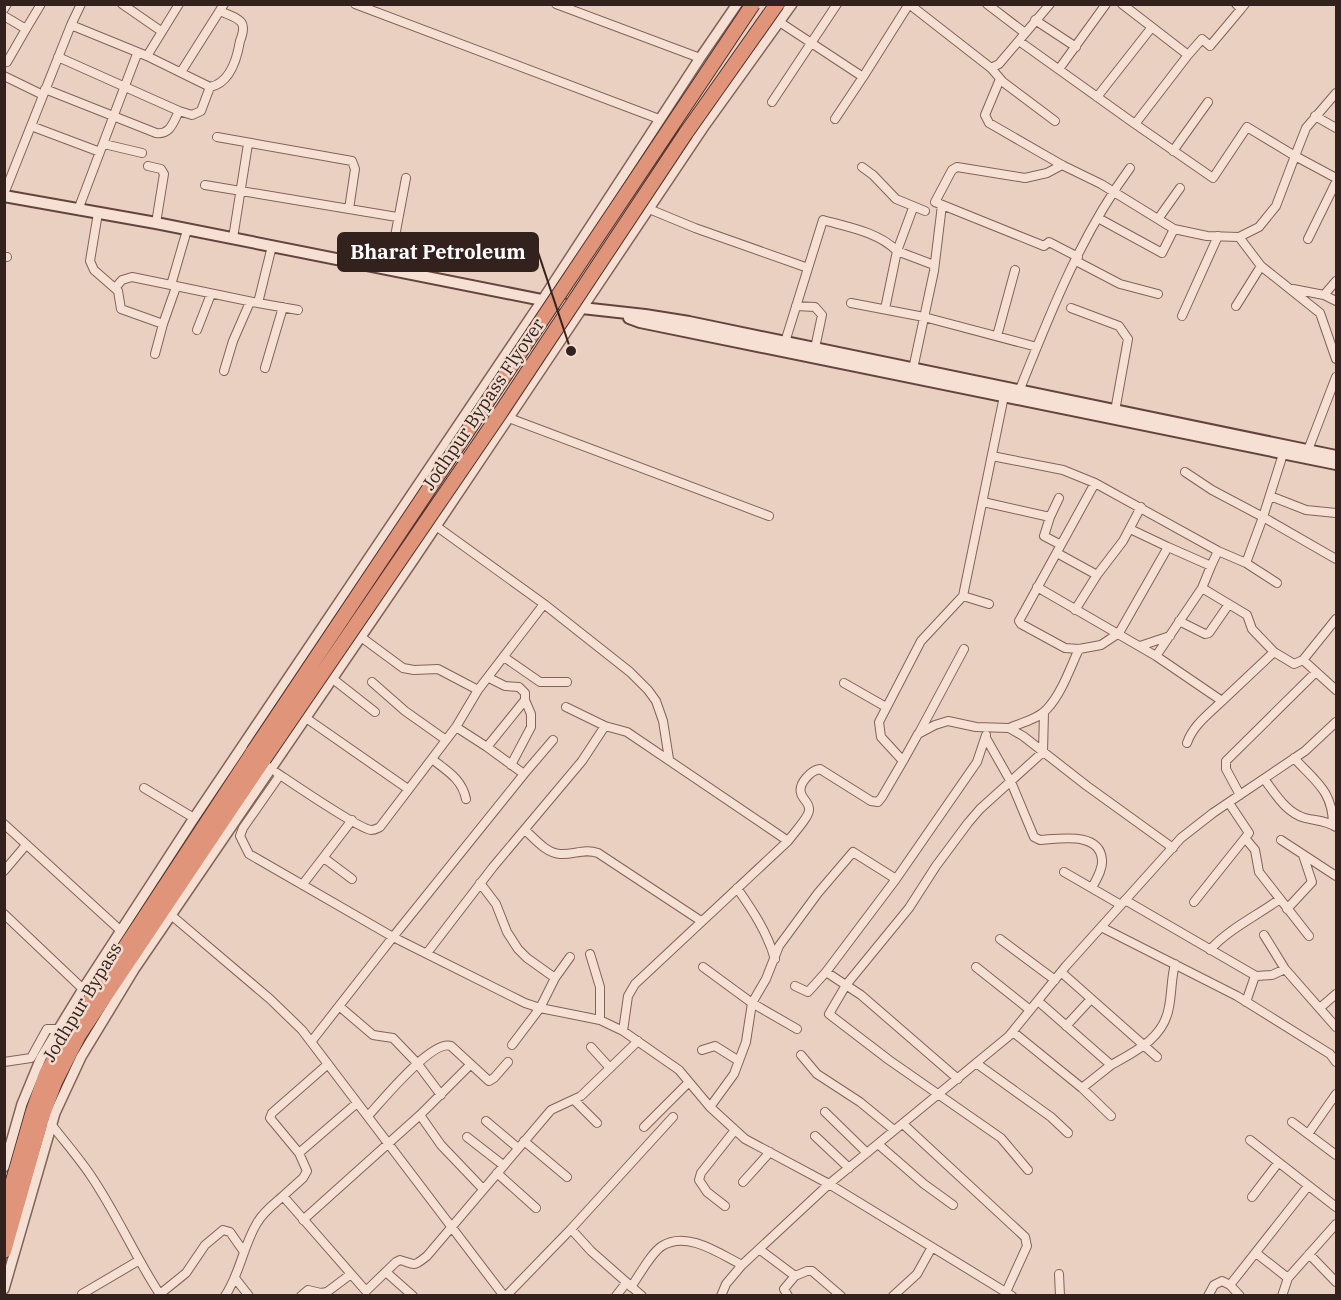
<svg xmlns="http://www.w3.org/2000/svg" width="1341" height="1300" viewBox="0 0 1341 1300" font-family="'IBM Plex Serif',serif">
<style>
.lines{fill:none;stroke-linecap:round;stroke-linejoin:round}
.minor-casing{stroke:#82625a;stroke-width:10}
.tertiary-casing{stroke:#82625a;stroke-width:12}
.secondary-casing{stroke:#64443e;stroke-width:14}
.trunk-casing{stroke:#50332e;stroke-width:16}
.minor{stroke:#f6e0d4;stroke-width:8}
.tertiary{stroke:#f6e0d4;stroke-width:9}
.secondary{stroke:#f6e0d4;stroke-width:10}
.trunk{stroke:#e0957a;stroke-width:14}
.trunk-bridge-casing{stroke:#50332e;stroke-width:16;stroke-linecap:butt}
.trunk-bridge{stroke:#e0957a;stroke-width:14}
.labels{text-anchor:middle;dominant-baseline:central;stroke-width:5;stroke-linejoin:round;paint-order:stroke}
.street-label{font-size:18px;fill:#33211d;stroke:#f2ddd0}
.leader{fill:none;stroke:#33211d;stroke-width:2}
.callout-dot{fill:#33211d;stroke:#f2ddd0;stroke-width:2}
.callout{fill:#33211d;stroke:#33211d;stroke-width:2}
.callout-label{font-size:20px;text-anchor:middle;font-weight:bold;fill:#fff}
</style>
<rect width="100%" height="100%" fill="#ead0c1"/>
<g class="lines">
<!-- minor casing -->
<g class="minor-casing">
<path id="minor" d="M122 4 161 31
M355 4 659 119
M556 4 700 58
M909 4 991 68 999 64 1050 4
M987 4 1025 33
M1122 4 1188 55 1202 39 1210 46 1241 9
M1236 4 1241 9 1245 4
M4 9 7 4
M4 16 26 29 7 62
M1035 20 1076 47
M781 23 863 77 909 4
M71 25 147 56 210 87C230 83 237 59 240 41 242 36 245 27 241 22 237 17 226 14 220 11
M26 29 41 4
M1019 41 1135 124 1188 55
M147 56 179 4
M58 57 179 111 192 115 201 111 210 87
M991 68 1003 82 1055 121
M1059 69 1106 4
M181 72 224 4
M4 76 43 95
M1000 79 985 115 989 123 1062 165 1101 184 1174 229 1207 236 1239 237
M45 89 156 133C170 135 173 123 179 111
M1097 97 1152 27
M772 102 837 4
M1315 116 1336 128
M835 119 863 77
M1135 124 1213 178 1247 127 1295 156 1306 128 1336 93
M31 126 100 152
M217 137 352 161 355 169 349 209
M104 144 142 153
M1173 151 1208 102
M1062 165 1047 173 1025 178 957 167 952 170 935 202 1044 246 1049 242 1078 257
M148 166 161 169 164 174 156 223
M862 167 873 175 896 199 925 211
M1336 178 1295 156 1276 206 1259 227 1239 237 1261 266 1320 313 1336 359
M205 185 397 217
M4 194 71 25 81 4
M913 208 897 251 934 265
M649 209 695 228 808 268
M78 210 137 54
M98 213 90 261 94 270 118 291 121 309 163 324 176 287
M1098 218 1162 253 1174 229
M1158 219 1180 188
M187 230 171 285 258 303
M233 238 248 144
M1308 239 1336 182
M272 246 258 303 298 310
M393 247 406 178
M4 257H7
M1076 261 1120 284 1158 294
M116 287 122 280 132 277 171 285
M1293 289 1324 295 1336 301
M1324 295 1336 281
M851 303 924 317 1037 347
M796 306 815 307 822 315 815 348
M1236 306 1261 266
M1071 308 1119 326 1128 339 1115 411
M1182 316 1218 236
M197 330 211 294
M997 336 1015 270
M785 342 823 220C848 227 878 232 897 251L885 309
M155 354 163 324
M265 368 283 307
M913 369 934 271 942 205
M224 371 233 341 250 302
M1018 394C1049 316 1080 236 1130 168
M509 418 769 516
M1308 450 1336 377
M1283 454 1263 517 1336 559
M992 456 1063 470 1095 483
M1185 472 1212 490 1263 517 1246 563 1218 551 1211 566 1168 547 1119 633 1101 645 1079 649 1065 648 1021 624 1019 621 1095 483 1218 551
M1270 496 1306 510 1336 513
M983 502 1050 517 1044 536 1061 545
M1050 517 1059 498
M1130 529 1168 547
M1057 553 1097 575 1075 610
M1246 563 1277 583
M1097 575 1123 541 1141 507
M1037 587 1156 656 1202 588 1211 566
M1202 588 1247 615 1252 629 1274 652
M963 596 989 604
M544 604 630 672 648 690 656 701 663 721 669 759
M1336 619 1303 660 1336 690
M1179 621 1205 634 1209 633 1229 604
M361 637 403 668 414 670 438 669 478 690
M1140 646 1170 636
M1156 656 1222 701 1274 652 1294 664 1303 660
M504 657 540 682H567
M333 679 375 712
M372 682 405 711 446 740
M844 683 886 707
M566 707 605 726 627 732 788 841
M306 718 408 789
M456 727 487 747
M1009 728C1021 723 1038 719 1047 709 1062 693 1070 668 1079 649
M919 733 964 649
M986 738 1011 782 1034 837 1040 840C1059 839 1100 831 1102 860 1103 869 1096 880 1092 888
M1187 743C1193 725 1209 714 1222 701
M1294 758C1315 781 1333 791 1333 825
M432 759C447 771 462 779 466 799
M903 761 918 734 935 725 948 721 976 727 1009 728 1023 736 1087 786 1173 848
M511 765 531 727V714L525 700
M277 773C292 783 359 829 371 830 375 830 376 829 380 827L456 727 478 690 544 604 436 526
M524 774 553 740
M280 775 243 828 240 836 249 854 393 937 524 774 487 747 525 700V693L519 687 505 686 489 678
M1264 779C1275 793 1286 813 1305 818 1317 821 1325 820 1336 827
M144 788 194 818
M1240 795 1226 769V761L1316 672
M4 824 121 931
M525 830C535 839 546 853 560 854 574 855 584 848 598 853L701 921
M1245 838 1255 850 1259 872 1309 936
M1281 840 1336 876
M324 858 352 879
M4 871 26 845
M1064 872 1121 905
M896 879 977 762 986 735
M480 883 496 904 507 932 518 949 527 958 555 978
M303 884 352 820
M737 888C753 911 767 932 775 959
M1125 900 1256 976H1255L1246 1002
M1194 902 1249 833 1229 803
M1287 909 1312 882 1303 855
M4 914 83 989
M171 915 270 999 302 1030 504 1296
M1101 927 1237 996 1330 1054 1336 1062
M1264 935 1285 969
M1000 939 1055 980
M1210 950C1227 930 1258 915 1280 899
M427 953 493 867 582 761 605 726
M590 954 600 987V1020
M703 967 752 1003 766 979 779 946 818 893 853 852 896 879 826 972 861 995 958 1079
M976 967 1030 1010
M1061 972 1157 1057
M1256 976 1272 975 1285 969 1336 1027
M795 986 808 992 826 972
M1038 1001 1111 1065C1136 1051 1164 1038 1169 1007 1172 992 1171 979 1175 964
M339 1006 373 1035 393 1038 417 1063 441 1095
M1321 1007 1336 994
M1066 1026 1091 999
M623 1031 628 996 635 984 788 841C793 834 809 817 809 810 810 803 802 799 801 793 798 784 811 770 820 769L871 801 878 802 882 797 903 761 881 737 879 722 921 641 963 596 1004 396
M1013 1032 1082 1088 1111 1116
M311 1042 393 937 525 1003 540 1008 600 1020 623 1031 679 1070 710 1107 745 1139 829 1184 1012 1296
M512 1045 540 1008 555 978 570 957
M591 1047 610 1068
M702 1050 715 1046 739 1061
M801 1055 817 1074 860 1102 894 1130
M4 1062 31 1058 47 1029H59
M976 1063 1051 1117 1068 1133
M1082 1088 1111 1065
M574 1100 597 1123
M357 1103 299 1153 307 1171 303 1178 283 1196 366 1291 396 1262 400 1260C415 1264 412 1268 427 1256L551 1110 581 1096 638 1041
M710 1107 734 1074 746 1042 752 1003 797 1029
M825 1112 867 1153
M420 1115 441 1145 483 1189
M368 1116C381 1102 432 1039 451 1046L489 1081 494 1078 508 1062
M486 1121 518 1148
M1292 1122 1336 1155
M51 1124C64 1141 79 1158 91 1176 117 1214 135 1257 161 1296
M903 1124 1025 1237 1027 1246 1006 1292
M644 1127 689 1082
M1308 1134 1336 1094
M815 1136 849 1168
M467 1137 503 1165
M1250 1140 1336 1207
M524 1141 567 1177
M878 1144 924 1184 953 1205
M299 1153 270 1118 272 1113 328 1064
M1028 1170 1001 1138 889 1060 829 1014 846 985 909 908 936 866 968 823 980 809 1043 752 1044 712
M497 1173 536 1208
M743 1182 770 1152
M1252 1197 1278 1163
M725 1206 707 1192 699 1180 701 1173 735 1130
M303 1220 420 1115 470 1065
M759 1249 795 1276 807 1271H812L841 1296
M1256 1253 1288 1278
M1309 1254 1336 1282
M386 1272 413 1296
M1059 1274 1060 1296
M235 1278 249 1296
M1230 1285 1308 1186
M631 1287C639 1276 651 1253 662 1246 687 1230 720 1254 742 1265
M82 1294 138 1261
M160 1294 186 1273 205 1245 223 1230 230 1232 244 1252
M225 1296C240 1274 243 1246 257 1223 263 1212 274 1204 283 1196
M301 1296 308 1290 321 1293 327 1292 351 1274
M506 1296 571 1229
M616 1296 626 1283
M642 1296 591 1251 571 1229 673 1117
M721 1296 726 1284 742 1265 829 1184 1009 1036 1066 966 1181 838 1213 813 1305 751 1336 722
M788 1296 784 1289 795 1276
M893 1296 917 1274 932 1247
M1208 1296 1214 1285 1222 1281 1230 1285 1240 1296
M1282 1296 1288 1278 1336 1224"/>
</g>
<!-- tertiary casing -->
<g class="tertiary-casing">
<path id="tertiary" d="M4 1167 22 1104 41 1058 83 989 194 818 543 299 700 58 737 4
M4 1289 55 1113 81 1057 135 968 414 559 705 125 792 4"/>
</g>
<!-- secondary casing -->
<g class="secondary-casing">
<path id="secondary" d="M4 196 156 223 582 308 645 315 689 322 1336 456
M629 318 640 322 1336 464"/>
</g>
<!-- trunk casing -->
<g class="trunk-casing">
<path id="trunk" d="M4 1212 33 1111 46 1074 66 1037 253 752
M4 1251 42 1117 55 1082 79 1035 264 759"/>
</g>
<!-- minor -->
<use href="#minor" class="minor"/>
<!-- tertiary -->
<use href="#tertiary" class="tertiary"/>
<!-- secondary -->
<use href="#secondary" class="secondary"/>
<!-- trunk -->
<use href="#trunk" class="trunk"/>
<!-- trunk-bridge casing -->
<g class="trunk-bridge-casing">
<path id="trunk-bridge" d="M253 752 753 4
M264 759 501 412 686 133 777 4"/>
</g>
<!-- trunk-bridge -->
<use href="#trunk-bridge" class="trunk-bridge"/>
</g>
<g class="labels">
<!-- street labels -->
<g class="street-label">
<text transform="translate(483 404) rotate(-56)">Jodhpur Bypass Flyover</text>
<text transform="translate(82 1002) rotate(-59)">Jodhpur Bypass</text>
</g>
</g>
<!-- callouts -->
<path class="leader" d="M571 351L538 252"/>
<circle class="callout-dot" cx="571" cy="351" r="6"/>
<rect class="callout" x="338" y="233" width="200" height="38" rx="6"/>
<g class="callout-label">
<text x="438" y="259">Bharat Petroleum</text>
</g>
<!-- border -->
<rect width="1341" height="1300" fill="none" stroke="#33211d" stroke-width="12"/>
</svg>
